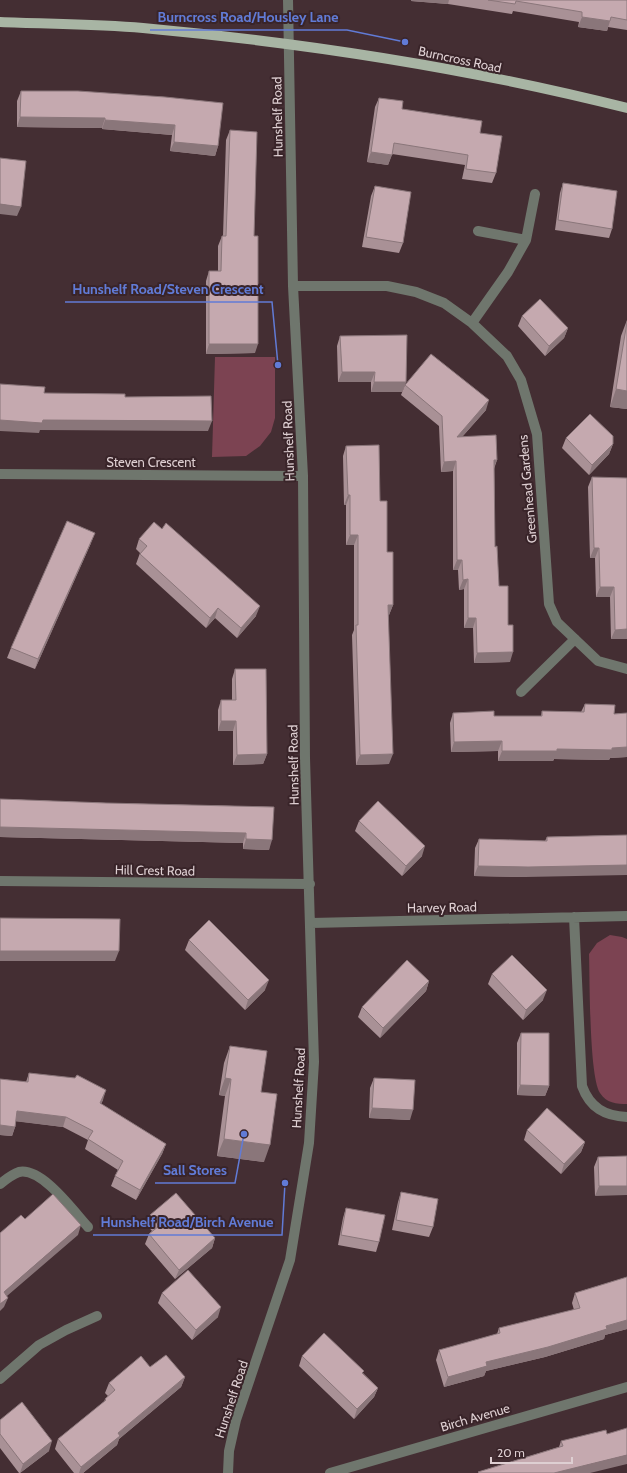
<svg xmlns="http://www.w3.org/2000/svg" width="627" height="1473" viewBox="0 0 627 1473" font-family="Cabin,sans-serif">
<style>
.green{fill:#7c4352}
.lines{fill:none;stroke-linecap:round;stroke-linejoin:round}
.minor{stroke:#6f766d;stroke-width:10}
.major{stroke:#a8b5a4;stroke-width:10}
.wall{fill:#a99196}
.shaded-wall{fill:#8a767a}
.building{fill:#c5a9af;stroke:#8a767a}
.labels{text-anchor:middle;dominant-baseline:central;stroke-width:4;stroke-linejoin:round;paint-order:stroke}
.street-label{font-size:13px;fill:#decfd2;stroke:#392429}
.leader{fill:none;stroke:#617bd6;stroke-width:1.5}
.callout-dot{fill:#617bd6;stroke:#392429;stroke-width:1.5}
.callout-label{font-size:14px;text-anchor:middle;font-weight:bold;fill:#617bd6;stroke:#392429;stroke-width:4;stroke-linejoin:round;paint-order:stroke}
</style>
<rect width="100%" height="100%" fill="#442e33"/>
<!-- green -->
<path class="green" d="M215 357H275V418L271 432 260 446 246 456 212 457Z
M610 935 622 937 627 939V1104C617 1104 606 1103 600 1093 589 1076 590 980 589 954L597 943Z"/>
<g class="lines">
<!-- minor -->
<path class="minor" d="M478 231 526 240
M293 286H387L416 292 444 303 472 323 507 356 521 380 537 434 549 604 557 622 598 661 627 669
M472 323 508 272 526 240 535 194
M0 474 303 476
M521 692 575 639
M0 881 310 884
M574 917 582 1086C590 1108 605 1116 627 1117
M311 923 627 916
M0 1184C5 1180 13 1174 19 1172 42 1167 74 1212 88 1227
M0 1379 39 1345 66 1330 97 1316
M228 1473 229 1451 236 1420 290 1260 309 1143 314 1062 305 758 303 476 293 286 288 0
M330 1473 627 1387"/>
<!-- major -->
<path class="major" d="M0 22C48 24 96 24 143 28 306 43 469 68 627 108"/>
</g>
<!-- wall -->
<path class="wall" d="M411 0H627V30L608 27 607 31 578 27 579 22 513 11 512 14 448 4 411 1Z
M21 91 165 97 218 146 215 156 170 151 172 135 102 129V128L17 127V101Z
M379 98 402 109 480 133 496 173 492 183 462 179 465 165 392 154 388 165 367 162 375 107Z
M230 130 254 236 255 353 206 354V281L209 271H218V246L222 236H223L226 140Z
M563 183 612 229 609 238 555 230 560 193Z
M375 186 403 243 399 253 362 247 371 196Z
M522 316 568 328 564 338 545 356 518 326Z
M627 320V409L610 407 621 336Z
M340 336 406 382 402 392H371V382H338L337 346Z
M405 385 486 410 462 437 497 460 494 469 495 547 499 586 508 625 510 662 474 663 473 628H464V589L459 590 458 570H453V471L441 472 439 426 401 395Z
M566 438 613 444 609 454 589 475 562 448Z
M346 446 380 501 387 552 393 605 389 615H388L389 764 356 765 352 635 354 630V545H346V505H344L343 456Z
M592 477 627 639H611L610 597H596L595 558H590L588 487Z
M139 539 256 616 237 638 215 618 206 628 136 564 140 553 136 549Z
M91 543 35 669 7 658 11 648Z
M235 669 267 754 263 764 233 765V731H218V710L221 700H232V679Z
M585 704 614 714 627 713V757L610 758 609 760 554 759 553 761H498V751L451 752 450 723 453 713 494 716H541L542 711 581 712Z
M0 799 106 803 274 807 269 850 243 849V843L0 837Z
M359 821 422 856 402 876 355 831Z
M627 835 525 877 474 876 475 848 479 839 545 841 547 837Z
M189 940 265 990 245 1010 185 950Z
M492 974 543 1000 523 1020 488 984Z
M429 981 426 991 380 1038 358 1017 362 1007Z
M521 1033 549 1086 545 1096 517 1095V1043Z
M230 1046 261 1092 264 1162 217 1156 225 1096 219 1095 224 1063Z
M29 1073 103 1100 101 1104 166 1144 162 1154 136 1200 111 1186 115 1176 118 1170 85 1149 88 1140 63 1127 16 1121 15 1127 12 1136 0 1135V1079L26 1082Z
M374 1078 410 1120 369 1118 370 1088Z
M527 1130 585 1142 581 1152 561 1174 524 1140Z
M627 1156 595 1196 594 1167 598 1157Z
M401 1192 433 1227 429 1237 392 1230 398 1202Z
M346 1208 379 1242 376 1252 338 1245 343 1218Z
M150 1215 215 1238 212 1248 175 1279 145 1244 149 1234 152 1231 147 1225Z
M627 1277V1329L605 1335 604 1339 545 1357 486 1371 484 1376 444 1387 436 1360 439 1350 497 1334 499 1328 574 1310 572 1303 575 1293Z
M162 1293 218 1317 192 1340 158 1303Z
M302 1356 363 1373 378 1388 374 1397 354 1419 299 1366Z
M150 1367 185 1377 181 1387 119 1439 117 1445 83 1473H74L55 1449 58 1439 104 1402 105 1399 108 1396 105 1393 109 1383Z
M0 1420 49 1451 20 1473H19L0 1448Z
M561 1441 590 1473H478V1472L559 1447Z"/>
<!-- shaded-wall -->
<path class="shaded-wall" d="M411 0H449L448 4 411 1Z
M582 17 610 21 607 31 578 27Z
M20 117 105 118 102 128 17 127Z
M105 120 175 125 172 135 102 129Z
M174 142 218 146 215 156 170 151Z
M371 152 392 155 388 165 367 162Z
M0 204 21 207 17 216 0 214Z
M568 328 564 338 545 356 549 346Z
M209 344H258L255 353 206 354Z
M342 372H375L371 382H338Z
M374 382H406L402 392H371Z
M616 389 627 391V409L610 407Z
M489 400 486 410 453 447 457 437Z
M0 420H43L212 421 208 431 40 430 39 433 0 431Z
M613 444 609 454 589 475 592 465Z
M494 460H497L493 469Z
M456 461 453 471 441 472 444 462Z
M348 495H350L346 505H344Z
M95 533 91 543 35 669 38 659Z
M350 535H358L354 545H346Z
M594 548H599L595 558H590Z
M457 560H462L458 570H453Z
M468 579 464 589 459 590 463 580Z
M600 587H614L610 597H596Z
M388 605H393L389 615H385Z
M260 606 256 616 237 638 241 628Z
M218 608 215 618 206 628 210 618Z
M468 618H476L473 628H464Z
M627 629V639H611L615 630Z
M513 652 510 662 474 663 477 653Z
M221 721H236L233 731H218Z
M502 741 498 751 451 752 454 742Z
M627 747V757L610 758 609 760 554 759 553 761H498L502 751 557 749Z
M267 754 263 764 233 765 237 755Z
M393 754 389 764 356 765 360 755Z
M0 827 246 833 243 843 0 837Z
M246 839 272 840 269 850 243 849Z
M425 846 422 856 402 876 406 866Z
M627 865V875L525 877 474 876 478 866Z
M0 951H119L115 961H0Z
M269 980 265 990 245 1010 248 1000Z
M429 981 426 991 380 1038 383 1028Z
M547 990 543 1000 523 1020 526 1010Z
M225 1078 231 1079 225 1096 219 1095Z
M520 1085 549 1086 545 1096 517 1095Z
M106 1090 103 1100 96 1113 100 1103Z
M372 1108 413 1110 410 1120 369 1118Z
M17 1111 66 1117 63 1127 13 1121Z
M0 1125 15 1127 12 1136 0 1135Z
M224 1139 270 1145 264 1162 217 1156Z
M585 1142 581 1152 561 1174 564 1164Z
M166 1144 162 1154 136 1200 140 1190Z
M599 1186H627V1195L595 1196Z
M81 1225 78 1235 0 1302 4 1292Z
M215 1238 212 1248 175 1279 179 1270Z
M8 1298 4 1307 0 1311V1304Z
M221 1307 218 1317 192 1340 196 1330Z
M627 1320V1329L605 1335 604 1339 545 1357 486 1371 484 1376 444 1387 448 1377 486 1362Z
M185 1377 181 1387 119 1439 117 1445 83 1473H79L81 1467 118 1433Z
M378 1388 374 1397 354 1419 357 1409Z
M52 1441 49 1451 20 1473 23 1464Z
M627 1455V1464L590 1473H553Z"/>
<!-- building -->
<path class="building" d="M488 0H627V20L611 17 610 21 582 17V12L516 1 515 4Z
M21 91H78L165 97 223 103 218 146 174 142 175 125 105 120V118L20 117Z
M379 98 403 101 402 109 482 121 480 133 502 136 496 173 466 169 468 155 394 143 392 155 371 152Z
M230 130 257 132 254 236H258V344H209V271H221L222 236H226Z
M0 158 26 161 21 207 0 204Z
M563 183 617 191 612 229 558 220Z
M375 186 411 192 403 243 366 237Z
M540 299 568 328 549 346 522 316Z
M627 322V391L616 389Z
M407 335 406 382H374L375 372H342L340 336Z
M431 354 489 400 457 437 496 435 497 460H494L495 547 497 546 499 586H508V625H513V652L477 653 476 618H468V579L463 580 462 560H457L456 461 444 462 442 416 405 385Z
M0 384 45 387 44 393 125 394V397L211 396 212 421 43 420 42 423 0 420Z
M590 414 613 436V444L592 465 566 438Z
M379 445 380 501H387V552H393V605H388L393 754 360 755 356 625H358V535H350V495H348L346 446Z
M592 477 627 478V629L615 630 614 587H600L599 548H594Z
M67 521 95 533 38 659 11 648Z
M154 522 162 529 166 523 260 606 241 628 218 608 210 618 140 554 147 546 139 539Z
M235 669H266L267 754 237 755 236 721H221V700H236Z
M585 704 615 705 614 714 627 713V747L612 748V750L557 749V751H502V741L454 742 453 713 494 711V716H542V711L584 712Z
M0 799 106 803 274 807 272 840 246 839V833L0 827Z
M378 801 425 846 406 866 359 821Z
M627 835V865L528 867 478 866 479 839 547 841V837Z
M0 918 120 919 119 951H0Z
M209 920 269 980 248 1000 189 940Z
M512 955 547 990 526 1010 492 974Z
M407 960 429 981 383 1028 362 1007Z
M521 1033H549V1086L520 1085Z
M230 1046 267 1051 261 1092 277 1094 270 1145 224 1139 231 1079 225 1078Z
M29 1073 75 1078 77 1075 106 1090 100 1103 166 1144 140 1190 115 1176 123 1161 88 1139 93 1131 66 1117 17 1111 15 1127 0 1125V1079L28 1082Z
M374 1078 415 1080 413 1110 372 1108Z
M547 1108 585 1142 564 1164 527 1130Z
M627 1156V1186H599L598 1157Z
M401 1192 438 1199 433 1227 396 1220Z
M176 1193 215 1238 179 1270 149 1234 159 1226 150 1215Z
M53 1194 81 1225 4 1292 8 1298 0 1304V1233L21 1215 25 1219Z
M346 1208 385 1215 379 1242 341 1235Z
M188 1270 221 1307 196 1330 162 1293Z
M627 1277V1320L606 1326 607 1329 548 1347 486 1362 487 1366 448 1377 439 1350 500 1333 499 1328 580 1308 575 1293Z
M324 1333 364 1371 362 1373 378 1388 357 1409 302 1356Z
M166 1355 185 1377 118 1433 120 1436 81 1467 58 1439 106 1400 105 1399 115 1390 109 1383 141 1356 150 1367Z
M22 1402 52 1441 23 1464 0 1434V1420Z
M627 1428V1455L554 1473H479L478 1472 563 1446 561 1441 606 1430 607 1434Z"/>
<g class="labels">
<!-- street labels -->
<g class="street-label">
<text transform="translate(460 59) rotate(12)">Burncross Road</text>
<text transform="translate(277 117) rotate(-91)">Hunshelf Road</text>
<text transform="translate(288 441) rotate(-92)">Hunshelf Road</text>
<text x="151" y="462">Steven Crescent</text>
<text transform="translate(527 489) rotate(-95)">Greenhead Gardens</text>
<text transform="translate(293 765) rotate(-91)">Hunshelf Road</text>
<text transform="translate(155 870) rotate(1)">Hill Crest Road</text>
<text transform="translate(442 907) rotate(-1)">Harvey Road</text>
<text transform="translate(298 1088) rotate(-87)">Hunshelf Road</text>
<text transform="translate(231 1399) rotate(-72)">Hunshelf Road</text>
<text transform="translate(475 1417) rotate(-16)">Birch Avenue</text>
</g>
</g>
<!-- callouts -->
<path class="leader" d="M405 42L347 30H150M278 365L272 302H65M244 1134L235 1183H155M285 1183L282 1235H93"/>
<g class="callout-dot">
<circle cx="405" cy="42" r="4"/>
<circle cx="278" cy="365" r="4"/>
<circle cx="244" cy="1134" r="4"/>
<circle cx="285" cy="1183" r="4"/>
</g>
<g class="callout-label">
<text x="248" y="22">Burncross Road/Housley Lane</text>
<text x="168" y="294">Hunshelf Road/Steven Crescent</text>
<text x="195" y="1175">Sall Stores</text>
<text x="187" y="1227">Hunshelf Road/Birch Avenue</text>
</g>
<!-- scale -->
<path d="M491 1457v6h81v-6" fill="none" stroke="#decfd2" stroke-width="2"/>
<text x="497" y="1457" font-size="12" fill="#decfd2" stroke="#392429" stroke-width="3" paint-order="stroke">20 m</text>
</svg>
